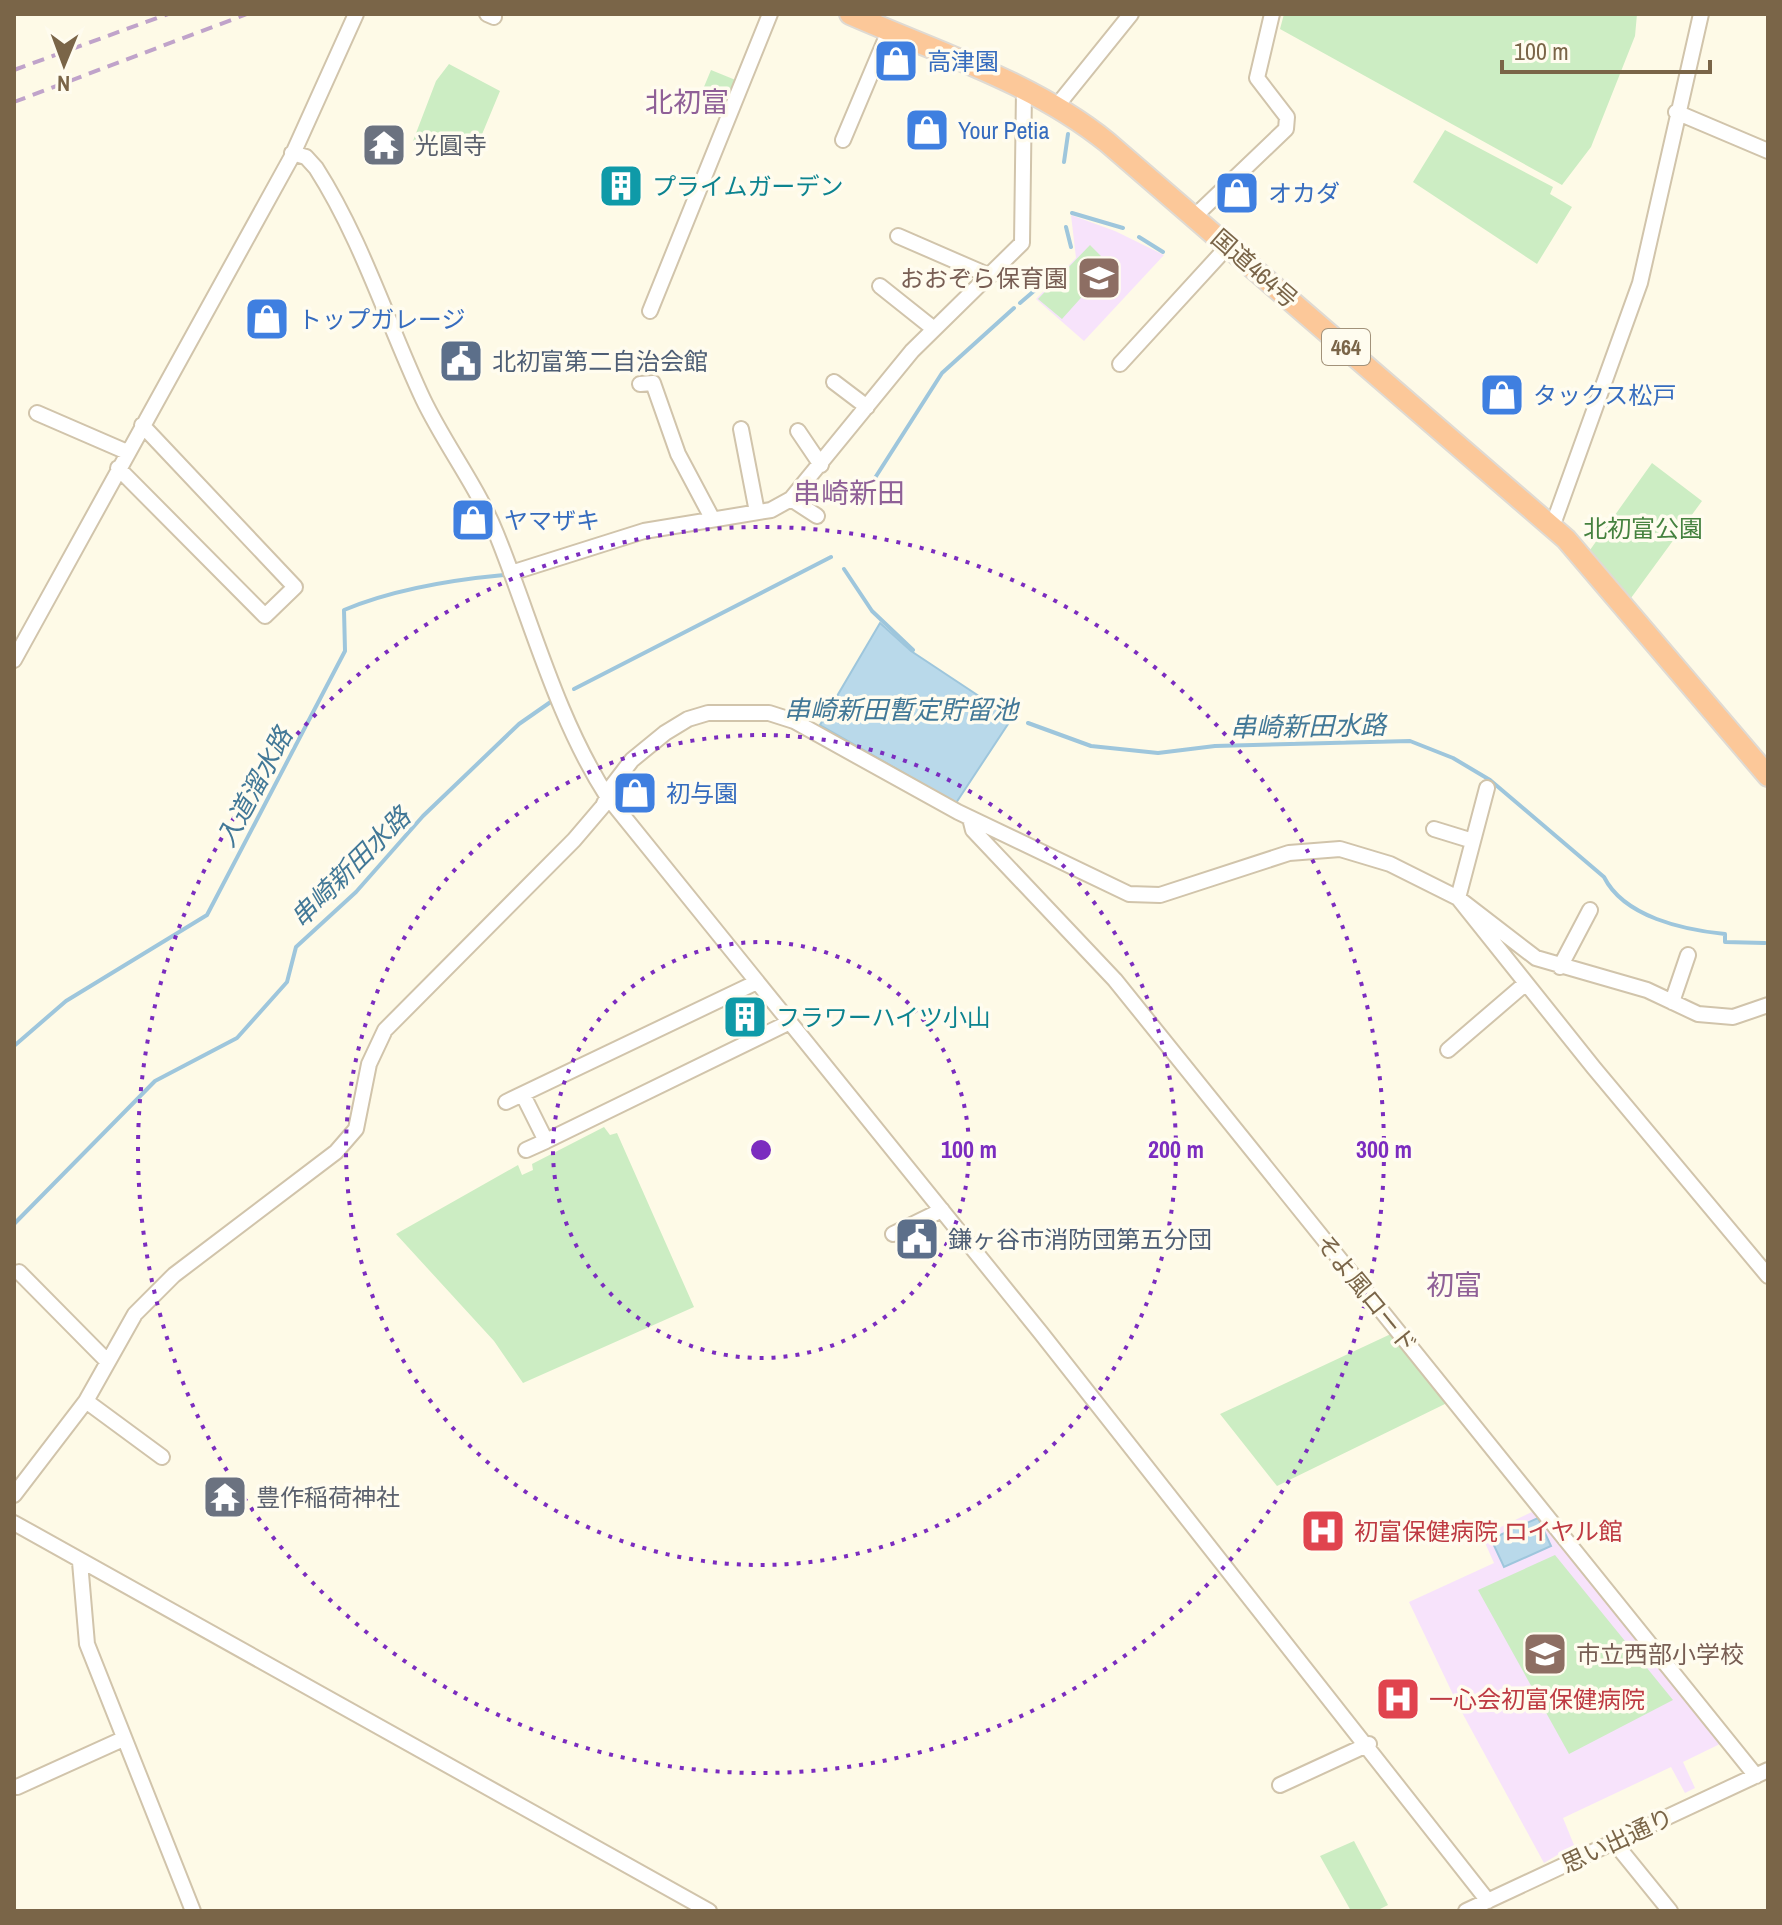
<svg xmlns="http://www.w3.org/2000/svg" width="1782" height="1925" viewBox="0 0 1782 1925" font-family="'Archivo Narrow','Noto Sans JP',sans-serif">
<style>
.education{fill:#f7e3fb}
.green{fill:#ccedc3}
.water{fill:#b9d9ea;stroke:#9ec6dc;stroke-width:2}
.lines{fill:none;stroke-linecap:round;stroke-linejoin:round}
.stream{stroke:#9ec6dc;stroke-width:4}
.minor-casing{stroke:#d1c4ab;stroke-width:18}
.highway-casing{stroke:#dfdad3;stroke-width:24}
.minor{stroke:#fff;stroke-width:14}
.highway{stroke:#fcc899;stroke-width:20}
.rail{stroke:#c0a3ca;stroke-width:4;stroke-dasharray:12 8;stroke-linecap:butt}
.ring{fill:none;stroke:#7b2cbf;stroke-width:4;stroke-dasharray:4 8}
.labels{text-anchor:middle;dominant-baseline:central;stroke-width:7;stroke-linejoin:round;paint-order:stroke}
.shield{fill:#fffcef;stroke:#a2927a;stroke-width:2}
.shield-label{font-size:22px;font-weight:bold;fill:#7a6548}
.shop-label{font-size:24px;fill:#366cbe;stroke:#fffcef;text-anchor:start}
.worship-label{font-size:24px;fill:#5b616d;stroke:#fffcef;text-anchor:start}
.culture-label{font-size:24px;fill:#0d838f;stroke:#fffcef;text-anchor:start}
.street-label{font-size:24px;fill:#7a6548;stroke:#fffcef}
.education-label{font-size:24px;fill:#785e54;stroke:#fffcef;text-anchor:end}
.service-label{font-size:24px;fill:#4e5e75;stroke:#fffcef;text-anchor:start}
.park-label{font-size:24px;fill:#45823f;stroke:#fffcef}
.health-label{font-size:24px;fill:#be3a42;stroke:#fffcef;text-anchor:start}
.water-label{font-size:26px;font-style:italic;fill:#427897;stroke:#fffcef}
.quarter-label{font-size:28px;fill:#8f6097;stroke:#fffcef}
.centre{fill:#7b2cbf;stroke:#fffcef;stroke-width:4}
.ring-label{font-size:24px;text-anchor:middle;font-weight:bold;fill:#7b2cbf;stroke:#fffcef;stroke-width:7;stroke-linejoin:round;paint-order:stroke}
</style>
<rect width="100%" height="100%" fill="#fefae7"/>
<!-- education -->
<path class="education" d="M1071 215 1115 231 1164 255 1084 341 1036 299 1076 258Z
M1538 1509 1724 1742 1683 1762 1695 1788 1685 1793 1671 1767 1563 1818 1574 1845 1544 1863 1459 1707 1409 1602 1494 1563 1482 1536Z"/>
<!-- green -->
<path class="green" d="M1284 14H1637L1635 36 1591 147 1562 185 1280 29Z
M449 64 500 91 473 156 451 144 443 158 413 141 436 81Z
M711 70 738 81 730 100 722 102 701 94Z
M1445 130 1553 187 1550 194 1572 207 1537 264 1413 182Z
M1090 245 1101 256 1087 271 1097 280 1062 319 1038 299Z
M1652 463 1702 501 1631 598 1590 550Z
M604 1127 610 1135 617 1133 694 1307 523 1383 494 1341 396 1234 518 1165 522 1175 533 1170 532 1164Z
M1393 1333 1447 1403 1277 1486 1220 1414Z
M1555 1555 1673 1700 1569 1754 1478 1590Z
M1354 1841 1388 1905 1376 1911H1351L1320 1856Z"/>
<!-- water -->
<path class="water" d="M880 623 911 651 1012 718 956 803 820 725Z
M1538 1518 1551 1546 1504 1567 1491 1539Z"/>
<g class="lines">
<!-- stream -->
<path class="stream" d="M1064 162 1068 134
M1072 213 1123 228
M1066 227 1071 247
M1139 237 1163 252
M1020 303 1041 285
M866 492 942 373 1014 308
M844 569 872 611 913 650
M574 689 831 557
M988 700 998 707
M1028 723 1091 746 1158 753 1215 746 1410 741 1453 758 1490 780 1604 877C1624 917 1684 930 1725 934V942L1765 943
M14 1046 66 1001 207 915 345 651 344 610C394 589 450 580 504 575
M14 1224 155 1081 237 1038 287 982 296 947 356 892 423 816 519 724 552 701"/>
<!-- minor casing -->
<g class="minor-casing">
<path id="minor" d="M487 14 494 17
M1056 107 1131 14
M1676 112 1768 151
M843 140 889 31
M292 153 306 157 316 168C362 240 387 322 423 399 445 445 477 486 496 533 531 619 556 717 607 796L1041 1333 1488 1901
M1195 216 1286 129 1287 117 1257 78 1272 14
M898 236 990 276
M880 286 934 329
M650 311 770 14
M1120 364 1229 245
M834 382 867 407
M640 384 653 383 678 454 712 518
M37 413 127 452
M741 429 757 512
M798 431 821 465
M118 468 265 616 295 587 142 425
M791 499 817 516
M1548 524 1555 519 1640 283 1701 14
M511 573 644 531 771 510 791 499 912 351 1022 243 1024 90
M14 660 291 158 356 14
M1487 788 1458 898 1594 1068 1768 1276
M970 818 973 830 1115 980 1756 1776
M1434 829 1473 841
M1560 967 1590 910
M1672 1002 1688 955
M1448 1050 1526 983
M523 1095 546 1141 790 1022
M506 1102 757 982
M526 1150 546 1141
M893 1234 942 1210
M19 1272 106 1360
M86 1401 162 1457
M14 1495 86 1401 135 1314 174 1275 336 1152 356 1129 369 1064 385 1030 574 840 603 806 612 786 632 760 665 733 688 719 708 713H769L794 721 958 812 1129 894 1160 895 1289 853 1340 849 1390 864 1458 898 1536 958 1647 990 1698 1014 1733 1017 1768 1005
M14 1523 709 1911
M80 1562 87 1644 193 1911
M1280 1785 1369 1744
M17 1787 123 1739
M1614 1842 1670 1911
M1466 1911 1768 1770"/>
</g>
<!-- highway casing -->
<g class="highway-casing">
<path id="highway" d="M850 14C936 52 1033 82 1107 142L1566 539 1768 776"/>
</g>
<!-- minor -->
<use href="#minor" class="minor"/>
<!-- highway -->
<use href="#highway" class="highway"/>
<!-- rail -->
<path class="rail" d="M14 70 168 14
M14 102 247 14"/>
</g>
<!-- distance rings -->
<g class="ring">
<circle cx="761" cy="1150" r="208"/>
<circle cx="761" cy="1150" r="415"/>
<circle cx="761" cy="1150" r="623"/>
</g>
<!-- icons -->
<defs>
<g id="shop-square" transform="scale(2.3)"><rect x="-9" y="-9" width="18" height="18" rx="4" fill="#3f7fe0" stroke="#fffcef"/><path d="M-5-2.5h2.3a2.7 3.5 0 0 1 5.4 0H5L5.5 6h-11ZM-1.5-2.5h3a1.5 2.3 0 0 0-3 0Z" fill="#fff"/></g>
<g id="temple-square" transform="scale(2.3)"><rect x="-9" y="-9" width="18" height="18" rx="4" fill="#6b7280" stroke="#fffcef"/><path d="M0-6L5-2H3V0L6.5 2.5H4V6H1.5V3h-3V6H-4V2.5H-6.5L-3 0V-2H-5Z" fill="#fff"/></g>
<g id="building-square" transform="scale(2.3)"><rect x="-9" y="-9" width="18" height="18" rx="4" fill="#0f9aa8" stroke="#fffcef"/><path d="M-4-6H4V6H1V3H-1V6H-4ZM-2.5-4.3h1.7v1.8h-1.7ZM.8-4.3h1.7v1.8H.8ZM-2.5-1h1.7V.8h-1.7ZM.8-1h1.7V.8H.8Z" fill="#fff"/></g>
<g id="school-square" transform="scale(2.3)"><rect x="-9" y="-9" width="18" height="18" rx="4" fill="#8d6e63" stroke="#fffcef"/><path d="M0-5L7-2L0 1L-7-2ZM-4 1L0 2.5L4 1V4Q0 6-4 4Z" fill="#fff"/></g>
<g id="civic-square" transform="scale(2.3)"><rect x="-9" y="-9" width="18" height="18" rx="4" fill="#5c6f8a" stroke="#fffcef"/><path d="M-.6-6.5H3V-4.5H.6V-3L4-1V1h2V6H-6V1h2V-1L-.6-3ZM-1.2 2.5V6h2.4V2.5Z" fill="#fff"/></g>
<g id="hospital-square" transform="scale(2.3)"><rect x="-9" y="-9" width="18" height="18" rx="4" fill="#e0444e" stroke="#fffcef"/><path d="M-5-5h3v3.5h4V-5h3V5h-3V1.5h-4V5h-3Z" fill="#fff"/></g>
</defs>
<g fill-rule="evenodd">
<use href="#shop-square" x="896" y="61"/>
<use href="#shop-square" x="927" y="130"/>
<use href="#temple-square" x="384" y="145"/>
<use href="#building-square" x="621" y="186"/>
<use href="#shop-square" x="1237" y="193"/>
<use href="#school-square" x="1099" y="278"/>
<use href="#shop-square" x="267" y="319"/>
<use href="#civic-square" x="461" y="361"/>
<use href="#shop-square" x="1502" y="395"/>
<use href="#shop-square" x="473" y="520"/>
<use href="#shop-square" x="635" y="793"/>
<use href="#building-square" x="745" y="1017"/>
<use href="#civic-square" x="917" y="1239"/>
<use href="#temple-square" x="225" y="1497"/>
<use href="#hospital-square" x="1323" y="1531"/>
<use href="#school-square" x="1545" y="1654"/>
<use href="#hospital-square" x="1398" y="1699"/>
</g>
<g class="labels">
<!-- shield labels -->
<rect class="shield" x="1322" y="329" width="48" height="36" rx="6"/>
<g class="shield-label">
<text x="1346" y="347">464</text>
</g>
<!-- shop labels -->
<g class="shop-label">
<text x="927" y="61">高津園</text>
<text x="958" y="130">Your Petia</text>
<text x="1268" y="193">オカダ</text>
<text x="298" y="319">トップガレージ</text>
<text x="1533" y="395">タックス松戸</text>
<text x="504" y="520">ヤマザキ</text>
<text x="666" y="793">初与園</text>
</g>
<!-- worship labels -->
<g class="worship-label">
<text x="415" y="145">光圓寺</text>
<text x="256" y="1497">豊作稲荷神社</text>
</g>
<!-- culture labels -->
<g class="culture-label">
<text x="652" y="186">プライムガーデン</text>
<text x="776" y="1017">フラワーハイツ小山</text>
</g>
<!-- street labels -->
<g class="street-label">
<text transform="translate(1255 268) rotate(41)">国道464号</text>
<text transform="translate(1367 1293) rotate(51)">そよ風ロード</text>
<text transform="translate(1617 1840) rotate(-25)">思い出通り</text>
</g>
<!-- education labels -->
<g class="education-label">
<text x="1068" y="278">おおぞら保育園</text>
<text x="1576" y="1654" text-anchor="start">市立西部小学校</text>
</g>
<!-- service labels -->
<g class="service-label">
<text x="492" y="361">北初富第二自治会館</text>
<text x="948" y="1239">鎌ヶ谷市消防団第五分団</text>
</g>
<!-- park labels -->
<g class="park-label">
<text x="1643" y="528">北初富公園</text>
</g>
<!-- health labels -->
<g class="health-label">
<text x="1354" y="1531">初富保健病院 ロイヤル館</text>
<text x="1429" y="1699">一心会初富保健病院</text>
</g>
<!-- water labels -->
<g class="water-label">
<text x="901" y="709">串崎新田暫定貯留池</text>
<text transform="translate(1308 726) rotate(-1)">串崎新田水路</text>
<text transform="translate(254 787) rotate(-62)">入道溜水路</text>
<text transform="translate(350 867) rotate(-45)">串崎新田水路</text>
</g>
<!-- quarter labels -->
<g class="quarter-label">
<text x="687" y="102">北初富</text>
<text x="849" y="493">串崎新田</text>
<text x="1454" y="1285">初富</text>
</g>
</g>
<circle cx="761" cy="1150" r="12" class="centre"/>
<g class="ring-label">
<text x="969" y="1158">100 m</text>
<text x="1176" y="1158">200 m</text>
<text x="1384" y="1158">300 m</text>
</g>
<!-- border -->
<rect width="1782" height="1925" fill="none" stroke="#7a6548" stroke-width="32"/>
<!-- north arrow -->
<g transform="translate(64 64) rotate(181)" stroke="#fffcef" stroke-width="6" paint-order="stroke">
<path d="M0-6L14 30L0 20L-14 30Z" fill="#7a6548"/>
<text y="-12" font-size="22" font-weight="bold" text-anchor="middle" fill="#7a6548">N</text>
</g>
<!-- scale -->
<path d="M1502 60v12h208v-12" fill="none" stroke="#7a6548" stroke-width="4"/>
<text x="1514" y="60" font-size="24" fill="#7a6548" stroke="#fffcef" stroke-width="6" paint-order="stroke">100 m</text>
</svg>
